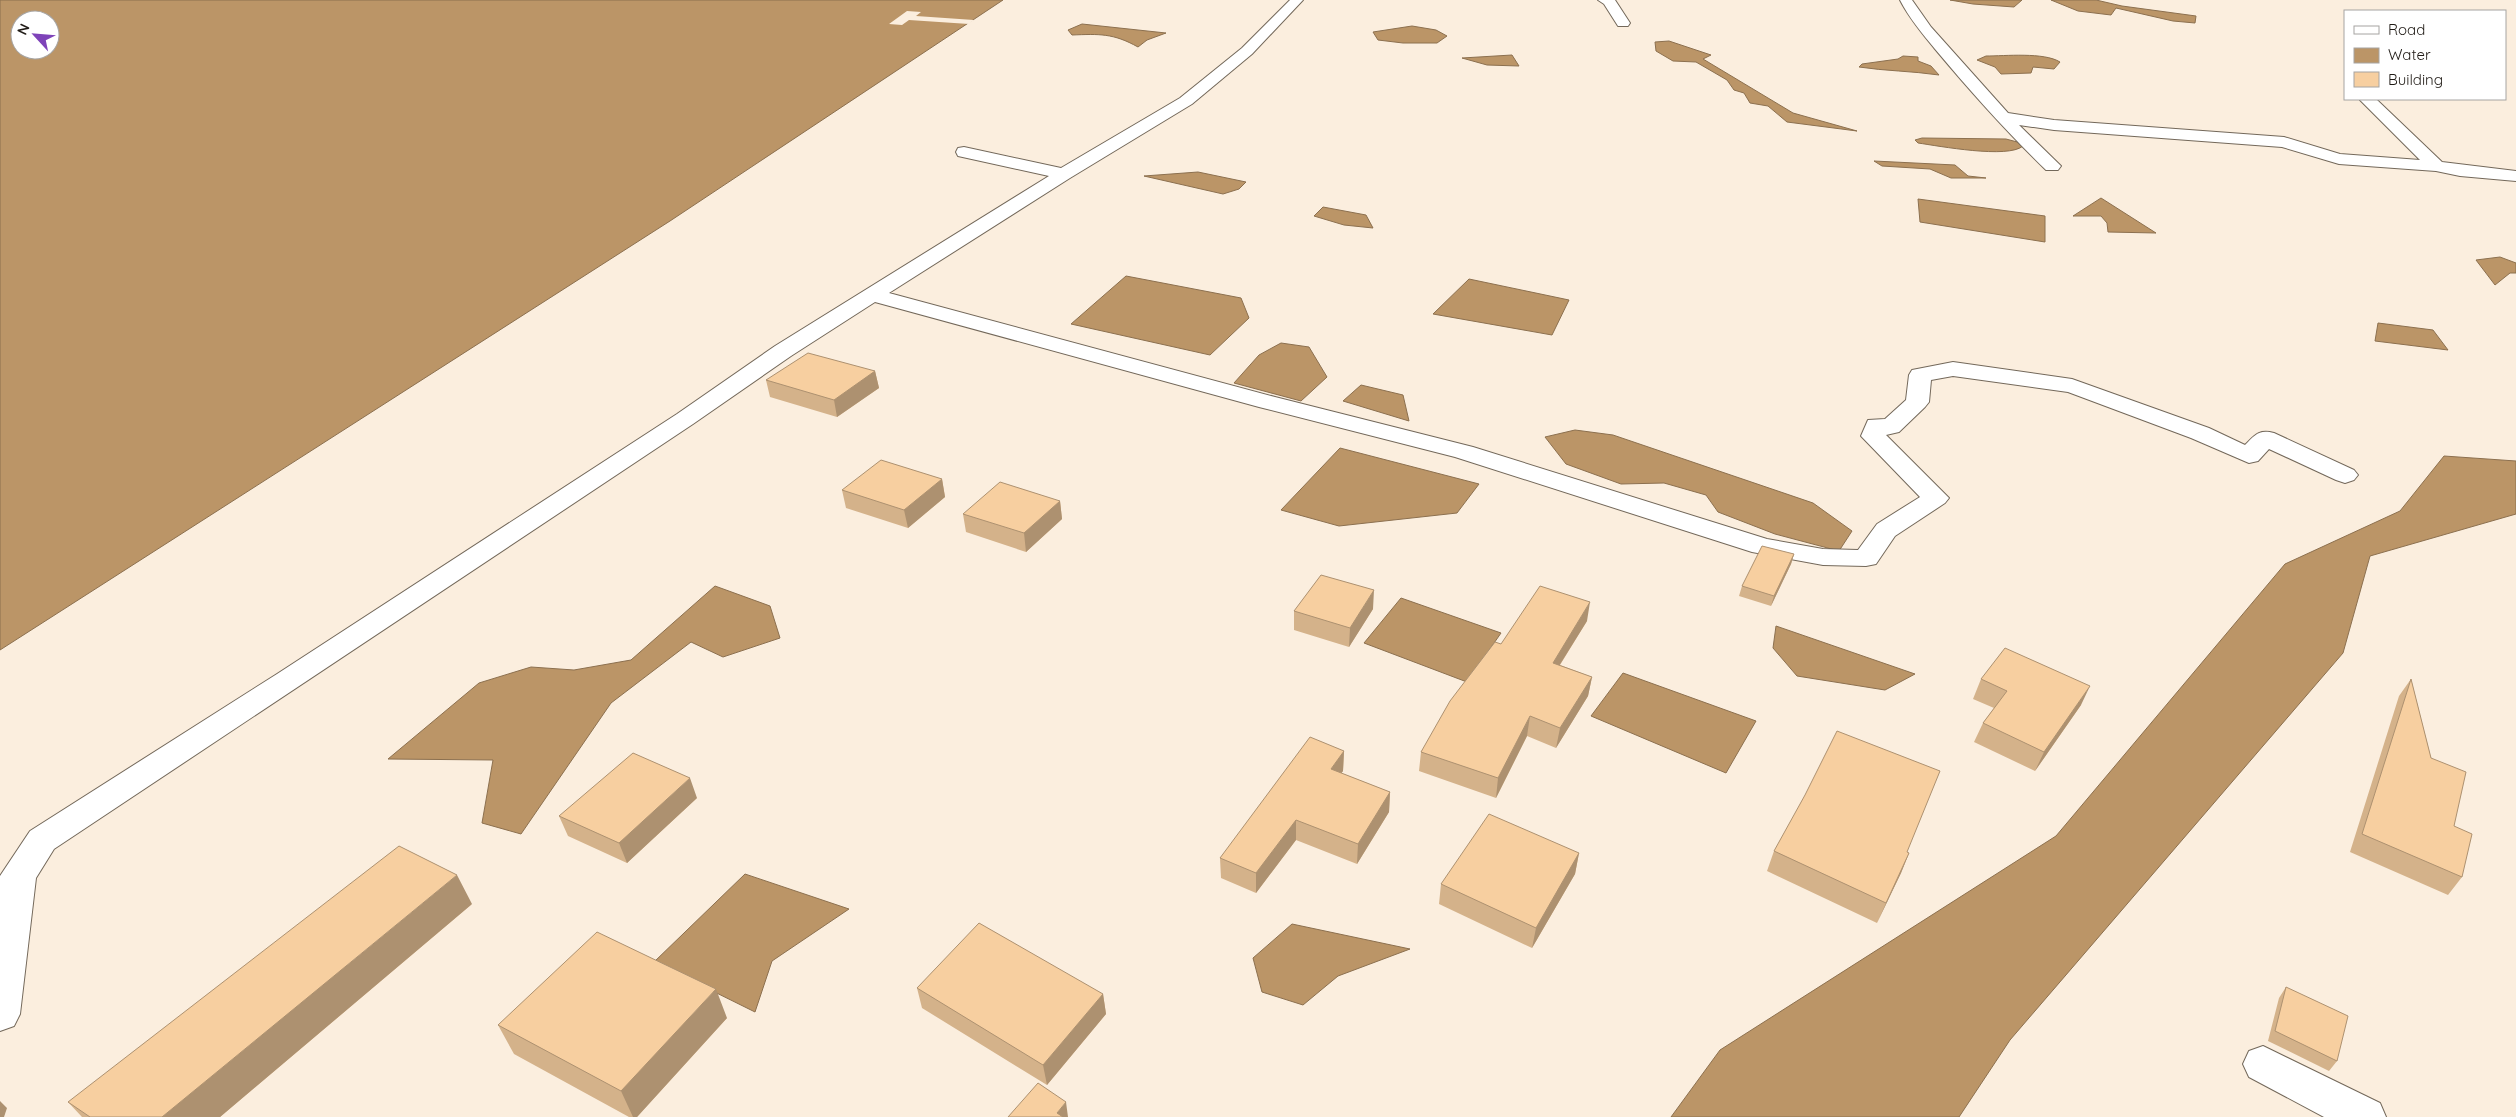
<svg xmlns="http://www.w3.org/2000/svg" width="2516" height="1117" viewBox="0 0 2516 1117" font-family="Quicksand,sans-serif">
<style>
.water{fill:#bb9567;stroke:#8c704f;fill-rule:evenodd}
.pier{fill:#fbeede}
.lines{fill:none;stroke-linecap:round;stroke-linejoin:round}
.street-casing{stroke:#73685a;stroke-width:2}
.street{fill:#fff;fill-rule:evenodd}
.wall{fill:#d4b28a}
.shaded-wall{fill:#ad9170}
.building{fill:#f7cfa0;stroke:#ad9170}
</style>
<rect width="100%" height="100%" fill="#fbeede"/>
<!-- water -->
<path class="water" d="M0 0H1003L670 221 0 650ZM20 20H50V50H20Z
M1950 0H2022L2014 7 1973 4Z
M2051 0H2096L2122 6 2196 16 2195 23 2173 21 2116 8 2111 15 2078 11Z
M1082 24 1166 33 1147 40 1138 47C1113 33 1099 34 1072 35L1068 30Z
M1412 26 1436 30 1447 36 1437 43H1403L1378 40 1373 32Z
M1669 41 1711 55 1703 59 1793 113 1857 131 1787 122 1768 106 1750 103 1744 93 1734 90 1727 80 1696 62 1673 61 1656 51 1655 42Z
M1512 55 1519 66 1487 65 1462 58Z
M1903 56 1918 57V61L1931 66 1939 75C1912 71 1885 71 1859 67L1862 64 1898 59Z
M1986 56C2005 56 2044 52 2060 62L2054 69 2033 67 2031 73 2001 74 1995 67 1977 60Z
M1922 138 2006 139 2021 143 2023 146C2008 159 1939 146 1918 143L1915 140Z
M1874 161 1955 165 1968 176 1986 178H1951L1930 169 1882 166Z
M1198 172 1246 182 1239 189 1223 194 1144 176Z
M2101 198 2156 233 2108 232 2107 223 2101 216H2073Z
M1918 199 2045 216V242L1920 222Z
M1323 207 1366 215 1373 228 1344 225 1314 216Z
M2500 257 2516 263V273H2510L2495 285 2476 260Z
M1126 276 1241 298 1249 318 1210 355 1071 324Z
M1469 279 1569 300 1552 335 1433 314Z
M2378 323 2433 330 2448 350 2375 341Z
M1281 343 1309 347 1327 377 1301 401 1234 383 1259 355Z
M1361 385 1403 395 1409 421 1343 401Z
M1575 430 1613 435 1813 503 1852 531 1839 551 1775 534 1718 512 1706 495 1664 483 1621 484 1566 464 1545 437Z
M1340 448 1479 484 1457 513 1339 526 1281 510Z
M2444 456 2516 461V514L2370 556 2343 653 2010 1040 1959 1117H1671L1720 1050 2056 836 2285 564 2400 511Z
M715 586 770 606 780 638 723 657 691 642 611 703 521 834 482 823 493 760 388 759 479 683 531 667 574 670 631 660Z
M1401 598 1501 633 1467 682 1364 643Z
M1776 626 1915 674 1885 690 1797 676 1773 648Z
M1623 673 1756 721 1726 773 1591 716Z
M745 874 849 909 772 961 755 1012 654 962Z
M1292 924 1410 949 1338 976 1303 1005 1262 992 1253 958Z"/>
<!-- pier -->
<path class="pier" d="M907 11 921 12 916 16 974 20 969 24 909 20 902 25 889 24Z"/>
<g class="lines">
<!-- street casing -->
<g class="street-casing">
<path id="street" d="M1290 0H1303L1252 54 1192 104 1070 178 889 293 1275 397 1473 447 1767 539 1823 549 1858 550 1877 524 1920 497 1861 436 1868 420 1885 419 1906 400 1909 375 1912 370 1953 362 2072 379 2209 428 2245 445C2255 435 2259 429 2274 433L2354 470 2358 475 2354 480 2345 483 2336 480 2269 449 2258 461 2249 463 2191 438 2068 392 1953 376 1931 380 1929 402 1925 407 1899 432 1886 435 1949 498 1945 503 1895 536 1876 564 1866 566 1823 565 1752 552 1455 457 1259 407 875 302 791 356 693 424 54 849 36 878 20 1014 14 1026 0 1031V876L30 831 277 674 677 414 775 346 1049 176 958 156 956 152 958 148 964 147 1061 168 1180 98 1242 48Z
M1598 0H1615L1630 23 1628 26H1618L1604 4Z
M1900 0H1912L1931 27 2008 113 2054 120 2284 137 2340 154 2420 160 2360 100 2376 99 2442 162 2516 171V181L2460 176 2436 171 2339 164 2282 147 2054 130 2019 125 2061 166 2058 170H2046C2006 131 1971 92 1935 49 1922 33 1909 18 1900 0Z
M2263 1046 2380 1103 2386 1117H2324L2249 1077 2243 1064 2249 1051Z"/>
</g>
<!-- street -->
<use href="#street" class="street"/>
</g>
<!-- wall -->
<path class="wall" d="M875 371 879 388 837 417 770 397 766 380Z
M942 479 945 497 908 528 846 508 842 490Z
M1060 501 1062 519 1026 552 966 532 963 514Z
M1794 554 1791 564 1771 606 1739 596 1742 586Z
M1373 609 1349 647 1294 630V611Z
M1587 621 1560 665 1592 677 1588 696 1556 748 1527 736 1496 798 1419 771 1421 752 1501 644Z
M1981 679 2081 705 2035 771 1974 742 1983 723 1994 708 1973 699Z
M2411 679 2431 758 2454 826 2462 877 2448 895 2350 852 2399 696Z
M1344 751 1343 771 1341 773 1390 792 1389 812 1357 864 1296 840 1256 893 1221 878 1220 858Z
M697 798 627 863 568 836 559 816Z
M1774 851 1907 852 1909 853 1901 873 1877 923 1767 871Z
M1579 853 1575 874 1532 948 1439 904 1441 884Z
M472 904 220 1117H82L68 1102Z
M2286 987 2337 1061 2329 1071 2268 1041 2279 998Z
M917 988 1103 994 1106 1014 1047 1085 922 1008Z
M727 1018 637 1117H629L514 1054 498 1025Z"/>
<!-- shaded-wall -->
<path class="shaded-wall" d="M875 371 879 388 837 417 834 400Z
M942 479 945 497 908 528 904 510Z
M1060 501 1062 519 1026 552 1024 533Z
M1794 554 1791 564 1771 606 1774 596Z
M1374 590 1373 609 1349 647 1350 628Z
M1590 602 1587 621 1549 682 1553 663Z
M1592 677 1588 696 1556 748 1560 728Z
M2090 686 2081 705 2035 771 2044 752Z
M1530 716 1527 736 1496 798 1498 778Z
M1344 751 1343 771 1330 789 1331 769Z
M690 778 697 798 627 863 619 843Z
M1390 792 1389 812 1357 864 1358 844Z
M1296 820V840L1256 893V873Z
M1579 853 1575 874 1532 948 1536 928Z
M1909 853 1901 873 1877 923 1886 903Z
M457 875 472 904 220 1117H162Z
M716 989 727 1018 637 1117H633L621 1091Z
M1103 994 1106 1014 1047 1085 1043 1065Z
M0 1101 7 1108 4 1117H0Z
M1066 1102 1068 1117H1057V1113Z"/>
<!-- building -->
<path class="building" d="M808 353 875 371 834 400 766 380Z
M881 460 942 479 904 510 842 490Z
M1000 482 1060 501 1024 533 963 514Z
M1762 546 1794 554 1774 596 1742 586Z
M1321 575 1374 590 1350 628 1294 611Z
M1540 586 1590 602 1553 663 1592 677 1560 728 1530 716 1498 778 1421 752 1450 701 1495 642 1501 644Z
M2005 648 2090 686 2044 752 1983 723 2007 691 1981 679Z
M2411 679 2431 758 2466 772 2454 826 2472 834 2462 877 2362 834Z
M1837 731 1940 771 1907 852 1909 853 1886 903 1774 851 1805 795Z
M1310 737 1344 751 1331 769 1390 792 1358 844 1296 820 1256 873 1220 858Z
M633 753 690 778 619 843 559 816Z
M1489 814 1579 853 1536 928 1441 884Z
M399 846 457 875 162 1117H90L68 1102Z
M979 923 1103 994 1043 1065 917 988Z
M597 932 716 989 621 1091 498 1025Z
M2286 987 2348 1016 2337 1061 2275 1031Z
M1038 1083 1066 1102 1057 1113 1063 1117H1008Z"/>
<!-- legend -->
<rect x="2344" y="10" width="162" height="90" fill="#ffffff" stroke="#a6a4a2"/>
<rect x="2354" y="26" width="25" height="8" fill="#ffffff" stroke="#a6a4a2"/>
<text x="2388" y="35" font-size="15" fill="#201b16">Road</text>
<rect x="2354" y="48" width="25" height="15" fill="#bb9567" stroke="#a6a4a2"/>
<text x="2388" y="60" font-size="15" fill="#201b16">Water</text>
<rect x="2354" y="72" width="25" height="15" fill="#f7cfa0" stroke="#a6a4a2"/>
<text x="2388" y="85" font-size="15" fill="#201b16">Building</text>
<!-- north arrow -->
<g transform="translate(35 35) rotate(296)"><circle r="24" fill="#ffffff" stroke="#a6a4a2"/>
<path d="M0-4L9 19L0 12L-9 19Z" fill="#7e43b9"/>
<text y="-8" font-size="14" font-weight="bold" text-anchor="middle" fill="#201b16">N</text>
</g>
</svg>
